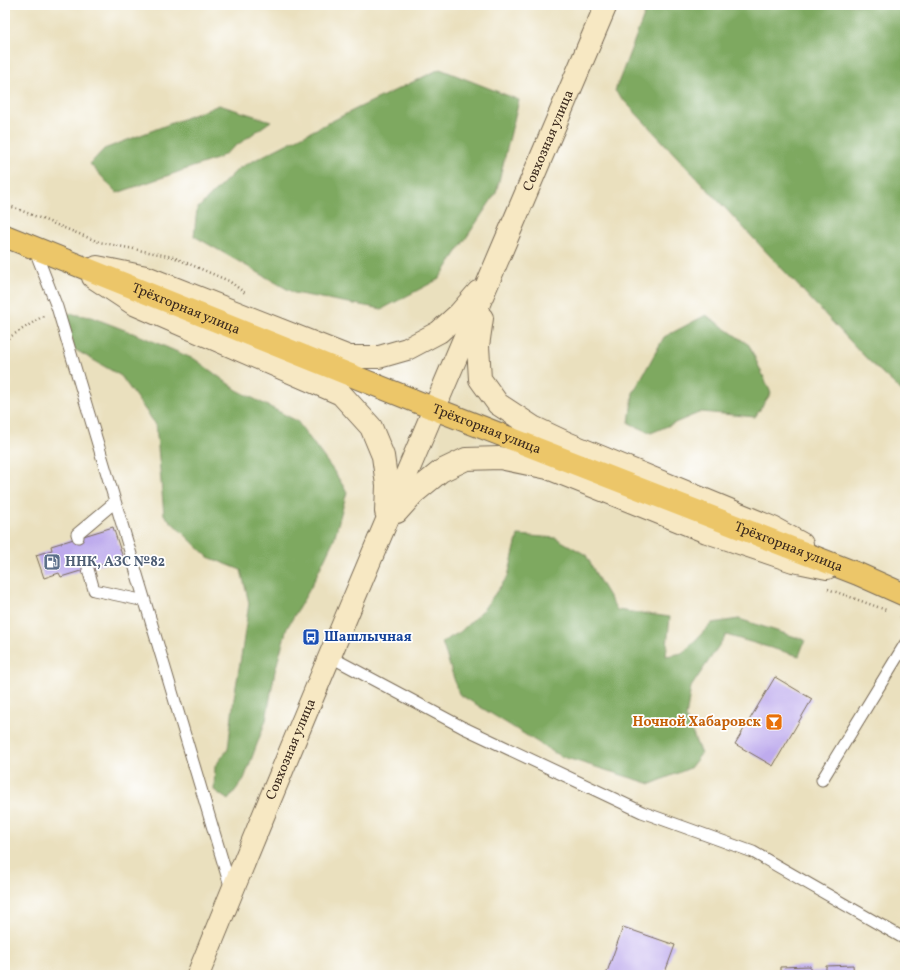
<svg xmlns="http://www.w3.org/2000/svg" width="910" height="980" viewBox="0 0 910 980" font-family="Vollkorn,serif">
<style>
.forest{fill:#7ea961;stroke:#5c6a40}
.building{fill:#beabed}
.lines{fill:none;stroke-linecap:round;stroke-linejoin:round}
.lane-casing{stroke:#786a56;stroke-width:13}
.secondary-casing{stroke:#786a56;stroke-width:24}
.highway-casing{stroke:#786a56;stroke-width:24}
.path{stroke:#786a56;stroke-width:2.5;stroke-dasharray:1 3;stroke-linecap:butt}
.lane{stroke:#fff;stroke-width:11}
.secondary{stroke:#f7e8c3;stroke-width:22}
.highway{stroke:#ecc669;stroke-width:22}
.labels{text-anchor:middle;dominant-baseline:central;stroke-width:3.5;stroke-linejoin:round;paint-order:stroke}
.street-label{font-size:14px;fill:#3b2a1e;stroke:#fff}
.service-label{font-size:14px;font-weight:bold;fill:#4e5e75;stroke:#fff;text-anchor:start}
.transit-label{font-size:14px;font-weight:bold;fill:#164399;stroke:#fff;text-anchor:start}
.food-label{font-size:14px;font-weight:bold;fill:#c56008;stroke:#fff;text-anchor:end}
</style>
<rect width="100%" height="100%" fill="#fff"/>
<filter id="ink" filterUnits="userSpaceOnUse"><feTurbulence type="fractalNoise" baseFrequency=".025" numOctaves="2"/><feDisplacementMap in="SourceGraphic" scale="8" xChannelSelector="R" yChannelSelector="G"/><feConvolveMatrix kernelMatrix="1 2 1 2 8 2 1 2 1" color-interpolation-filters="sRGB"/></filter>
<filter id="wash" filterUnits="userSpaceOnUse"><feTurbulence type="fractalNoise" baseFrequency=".012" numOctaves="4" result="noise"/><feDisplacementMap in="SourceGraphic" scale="16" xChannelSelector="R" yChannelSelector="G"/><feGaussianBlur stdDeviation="0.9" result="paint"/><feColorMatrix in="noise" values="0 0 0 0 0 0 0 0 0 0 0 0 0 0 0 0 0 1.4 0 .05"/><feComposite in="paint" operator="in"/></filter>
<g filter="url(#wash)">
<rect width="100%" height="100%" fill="#eae0be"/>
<!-- forest -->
<path class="forest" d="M648 5H905V394L867 359 615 91Z
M440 69 519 100 496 193 439 279 382 309 294 293 194 236 197 209 239 168 356 109Z
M219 105 271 121 219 158 117 193 90 164 104 149Z
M65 313 91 317 143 337 196 360 237 390 297 421 333 470 347 492 334 539 311 587 287 628 275 671 266 720 244 779 228 800 214 790 215 766 228 749 234 698 242 651 249 603 241 570 208 557 164 515 156 425 121 376 74 349Z
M706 315 749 345 771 393 755 417 701 412 651 433 629 423 633 393 664 337Z
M518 535 556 538 586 555 598 578 617 610 670 617 666 656 683 653 712 623 739 619 805 640 799 656 726 635 691 687 686 717 701 754 690 768 651 784 560 756 459 694 442 642 460 632 483 610 508 576Z"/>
<g id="blocks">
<!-- building -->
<path class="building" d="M113 527 123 558 61 577 59 573 44 578 36 555 52 550 51 546Z
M775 677 812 699 773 766 735 744Z
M623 927 675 945 664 975H606Z
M853 965 854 975H780V967L810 966V972L826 971V966Z"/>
</g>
</g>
<g filter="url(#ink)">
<use href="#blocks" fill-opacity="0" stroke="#786a56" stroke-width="1"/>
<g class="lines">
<!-- lane casing -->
<g class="lane-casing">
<path id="lane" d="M34 248 57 307 231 889
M78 537 77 534 115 502
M88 569 94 590 145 601
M329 656 462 727 642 812 753 852 905 939
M822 780 905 644"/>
</g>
<!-- secondary casing -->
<g class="secondary-casing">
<g id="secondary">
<path d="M97 267 146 277 349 357H379L407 349 439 332 459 314 478 292"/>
<path d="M93 277 134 304 341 394 371 427 383 456 387 485 386 512"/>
<path d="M482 318 478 346 480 379 498 404 533 427 567 443 773 528 802 544"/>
<path d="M397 512 414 493 441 471 466 459 500 458 548 468 707 532 793 561 827 568"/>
<path id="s1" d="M198 975C330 650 469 328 606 5"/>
</g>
</g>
<!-- highway casing -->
<g class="highway-casing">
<g id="highway">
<path id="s2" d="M5 236 435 409 858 574 905 595"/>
</g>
</g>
<!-- path -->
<path class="path" d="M5 204 99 242 173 257 229 281 245 293
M5 340 45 315
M828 589 886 610
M900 616 905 618"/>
<!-- lane -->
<use href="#lane" class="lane"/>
<!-- secondary -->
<use href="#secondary" class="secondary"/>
<!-- highway -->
<use href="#highway" class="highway"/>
</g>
</g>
<!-- icons -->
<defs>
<g id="fuel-square" transform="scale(0.9)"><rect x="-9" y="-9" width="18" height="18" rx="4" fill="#5c6f8a" stroke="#fff"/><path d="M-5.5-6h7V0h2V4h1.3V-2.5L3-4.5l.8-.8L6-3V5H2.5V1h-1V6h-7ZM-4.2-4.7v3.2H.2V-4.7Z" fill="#fff"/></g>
<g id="bus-square" transform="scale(0.9)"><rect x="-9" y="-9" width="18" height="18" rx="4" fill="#1a4fb4" stroke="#fff"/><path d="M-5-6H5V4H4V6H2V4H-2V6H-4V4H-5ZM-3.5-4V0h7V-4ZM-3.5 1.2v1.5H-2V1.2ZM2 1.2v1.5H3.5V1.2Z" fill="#fff"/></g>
<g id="bar-square" transform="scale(0.9)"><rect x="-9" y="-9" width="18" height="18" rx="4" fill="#e8710a" stroke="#fff"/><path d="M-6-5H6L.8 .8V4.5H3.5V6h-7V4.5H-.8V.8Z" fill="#fff"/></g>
</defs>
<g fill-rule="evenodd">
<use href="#fuel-square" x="52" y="562"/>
<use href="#bus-square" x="311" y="637"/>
<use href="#bar-square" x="774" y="722"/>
</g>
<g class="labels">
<!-- street labels -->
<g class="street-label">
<text stroke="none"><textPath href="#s1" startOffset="905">Совхозная улица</textPath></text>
<text stroke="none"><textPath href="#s2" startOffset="195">Трёхгорная улица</textPath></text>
<text stroke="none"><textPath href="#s2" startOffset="519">Трёхгорная улица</textPath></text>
<text stroke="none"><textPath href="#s2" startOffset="843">Трёхгорная улица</textPath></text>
<text stroke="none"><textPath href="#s1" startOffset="244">Совхозная улица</textPath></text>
</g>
<!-- service labels -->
<g class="service-label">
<text x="65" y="562">ННК, АЗС №82</text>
</g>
<!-- transit labels -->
<g class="transit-label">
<text x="324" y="637">Шашлычная</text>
</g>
<!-- food labels -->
<g class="food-label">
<text x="761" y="722">Ночной Хабаровск</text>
</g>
</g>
<!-- margin -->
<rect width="910" height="980" fill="none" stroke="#fff" stroke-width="20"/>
</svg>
